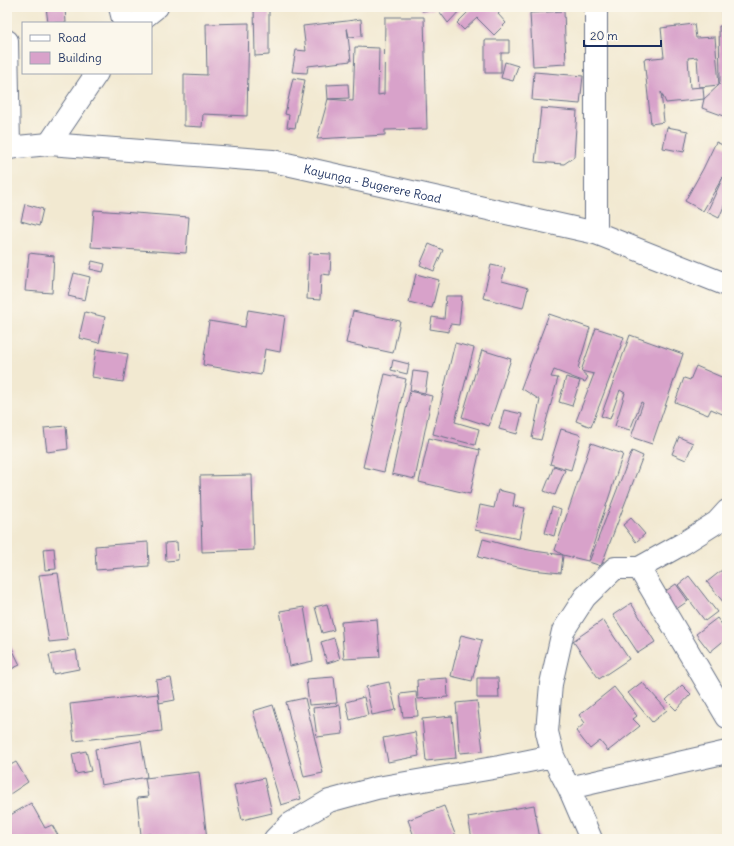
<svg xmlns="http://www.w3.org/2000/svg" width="734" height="846" viewBox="0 0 734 846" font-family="Delius,sans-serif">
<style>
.building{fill:#d8a2ca}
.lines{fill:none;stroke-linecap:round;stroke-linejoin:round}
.minor-casing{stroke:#667086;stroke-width:24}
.major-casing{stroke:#667086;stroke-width:24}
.minor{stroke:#fff;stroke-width:22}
.major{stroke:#fff;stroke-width:22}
.labels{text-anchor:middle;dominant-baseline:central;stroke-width:3.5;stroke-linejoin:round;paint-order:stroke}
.street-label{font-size:12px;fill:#1b2f5e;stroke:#fbf7ec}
</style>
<rect width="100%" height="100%" fill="#fbf7ec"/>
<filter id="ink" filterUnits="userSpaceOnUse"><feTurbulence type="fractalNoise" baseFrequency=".025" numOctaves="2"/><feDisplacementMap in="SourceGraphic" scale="8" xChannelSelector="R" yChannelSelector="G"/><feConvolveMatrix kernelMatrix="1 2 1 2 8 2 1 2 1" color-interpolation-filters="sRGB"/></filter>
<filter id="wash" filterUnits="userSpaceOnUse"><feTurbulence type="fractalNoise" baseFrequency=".012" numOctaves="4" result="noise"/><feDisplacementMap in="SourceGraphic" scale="16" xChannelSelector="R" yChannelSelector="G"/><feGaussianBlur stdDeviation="0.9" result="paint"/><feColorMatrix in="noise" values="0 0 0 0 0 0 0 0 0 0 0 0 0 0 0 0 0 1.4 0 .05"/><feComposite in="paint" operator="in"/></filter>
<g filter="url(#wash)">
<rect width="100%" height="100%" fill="#f2e9d1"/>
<g id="blocks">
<!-- building -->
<path class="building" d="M46 7H65L66 23H48Z
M254 7H269V55L255 56Z
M421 7H441V8L422 11Z
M443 7H463L448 23 439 11Z
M473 7H505L498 14 506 23 494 35 477 18 464 30 457 23Z
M564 11 566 64 533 66 530 13Z
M723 12H727V117L702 108 704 99 719 85 699 87 697 57 688 58 690 88 703 87 704 99 666 103 661 92 664 122 651 124 644 59 664 57 661 28 694 24 696 38 715 37 719 85 720 81 719 26H725Z
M385 17H424L427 129 385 130V135L317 139 328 99 327 85 348 84 349 98 328 99 353 101 355 47 379 48 378 95 384 94Z
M361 19 362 36 349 37 347 28 351 61 308 66 307 73 292 72 296 50 306 51 303 26 347 21Z
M249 23 247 116 203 114 202 127 184 126V74L207 75 206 24Z
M485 40H509V53H501V73H485Z
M505 62 518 66 513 81 501 78Z
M534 72 583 76 580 104 532 100Z
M293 78 305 80 295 128 287 127 289 115 285 114Z
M541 108 577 111 574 157 564 164 535 162Z
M667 127 688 131 684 152 663 148Z
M716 142 727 147V168L724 174 727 175V199L719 218 707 212 724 175 703 211 685 201 703 169Z
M25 204 43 209 39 226 21 221Z
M94 210 189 217 186 253 91 247Z
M429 244 443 250 434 271 420 265Z
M29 253 54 256 52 293 25 291Z
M309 253 331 254 330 275 321 274 320 300 307 299Z
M92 261 105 264 103 272 90 269Z
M491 265 505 268 502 281 528 288 523 308 483 298Z
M74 273 90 277 85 300 68 296Z
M416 274 439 280 432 308 409 302Z
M446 296H462L459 325 450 324 449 332 430 329 432 317 444 319Z
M248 310 285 316 280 352 265 349 261 375 203 365 209 321 245 327Z
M353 311 400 321 393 353 346 343Z
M85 312 105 317 99 343 79 338Z
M549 314 590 328 578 368 581 371 596 328 624 337 609 380 591 427 576 421 594 374 581 371 588 377 585 382 554 370 551 377 558 378 541 440 532 438 540 400 521 388Z
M630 335 683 354 652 444 631 437 643 403 641 402 630 430 615 426 625 393 620 390 610 419 601 416Z
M455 343 474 348 455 422 479 429 475 445 433 434Z
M96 349 128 354 123 382 92 377Z
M482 350 511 359 489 426 462 417Z
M393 360 409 364 407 374 391 370Z
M696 366 726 379 723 383 727 385V416L711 409 708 415 675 402 684 378 690 380Z
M413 371 428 373 425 393 410 390Z
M385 374 406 379 384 472 363 467Z
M566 377 580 381 572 406 559 402Z
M410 391 432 396 415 479 392 474Z
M504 410 522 414 517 434 499 429Z
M66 426 68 449 47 452 44 428Z
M561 429 581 435 571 470 550 464Z
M679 437 693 443 686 460 672 454Z
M429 438 480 450 470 494 419 482Z
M591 443 623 454 588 561 563 555 555 550Z
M632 451 643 456 601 566 589 562Z
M554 466 565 470 555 495 544 491Z
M252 475 254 550 202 552 200 476Z
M498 490 515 494 513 506 525 508 519 539 475 530 480 505 494 508Z
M552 507 561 510 554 536 545 533Z
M631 518 645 534 636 542 623 525Z
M483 539 509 546 534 551 563 555 561 573 532 570 504 564 478 557Z
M148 542 149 566 96 570 95 546Z
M177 542 178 560 166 561 165 543Z
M54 548 56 569 45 570 43 549Z
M727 566V600L724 603 707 582Z
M58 573 68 640 49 642 39 575Z
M689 576 717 612 705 621 678 585Z
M676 584 688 601 672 612 660 595Z
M631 603 655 642 638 653 613 615Z
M327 604 334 630 322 633 315 607Z
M304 607 313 661 290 666 280 611Z
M717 618 727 631V638L710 652 696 634Z
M377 619 380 657 344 659 341 622Z
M603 620 629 659 599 679 573 641Z
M461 635 482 640 472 681 451 676Z
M7 638 20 665 7 671Z
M334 638 340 659 327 663 321 642Z
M76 650 79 669 53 674 49 655Z
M334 677 337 703 309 705 306 679Z
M171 678 175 700 159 703 156 680Z
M447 678 448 697 418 699 417 680Z
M477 678H498L499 698H477Z
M389 682 396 710 372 715 366 687Z
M642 682 667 710 652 722 628 693Z
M682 685 691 694 676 710 666 700Z
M614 687 637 716 633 719 640 726 608 751 600 741 590 749 576 731 585 723 579 715Z
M416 692 418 716 403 717 400 694Z
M158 694 162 731 74 741 70 704Z
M364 697 368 715 350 720 346 702Z
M305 698 323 773 304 777 286 702Z
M477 701 483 751 460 753 456 703Z
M273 705 301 799 281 805 253 711Z
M340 705 343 734 317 737 313 708Z
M452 716 456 758 426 761 422 719Z
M415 732 419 756 388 762 383 738Z
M141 741 147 777 101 785 95 749Z
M86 751 91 771 76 774 72 754Z
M16 762 28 782 7 796V767Z
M199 772 207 839H151L150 834 141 835 137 798 148 797 145 778Z
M264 778 272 813 242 820 234 785Z
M31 803 45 828 52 825 60 839H7V817Z
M534 805 540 839H472L468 817Z
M444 806 457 839H415L408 820Z
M569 835 570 839H556Z"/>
</g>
</g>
<g filter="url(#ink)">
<use href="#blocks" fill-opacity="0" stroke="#667086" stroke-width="1"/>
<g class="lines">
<!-- minor casing -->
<g class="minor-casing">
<path id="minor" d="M120 7 124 23
M596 7V233
M137 23 157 7
M7 41 9 148
M49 144 97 73
M639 568 727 717
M569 788 727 752
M275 839 290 824 329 801 377 788 499 767 553 756
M591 839 569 788 561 773 553 756 547 732 551 684 563 631 585 597 615 568H639L684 543 717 522 727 511"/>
</g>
<!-- major casing -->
<g class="major-casing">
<g id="major">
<path id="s1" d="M7 148 49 144 273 161 596 233 727 285"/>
</g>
</g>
<!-- minor -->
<use href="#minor" class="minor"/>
<!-- major -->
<use href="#major" class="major"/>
</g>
</g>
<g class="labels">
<!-- street labels -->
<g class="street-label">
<text stroke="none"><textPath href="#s1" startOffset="369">Kayunga - Bugerere Road</textPath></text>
</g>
</g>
<!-- margin -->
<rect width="734" height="846" fill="none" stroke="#fbf7ec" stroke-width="24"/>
<!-- legend -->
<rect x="22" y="22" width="130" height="52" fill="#fbf7ec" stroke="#a1a7b3"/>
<rect x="30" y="35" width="20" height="6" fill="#ffffff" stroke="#a1a7b3"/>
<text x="58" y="42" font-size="12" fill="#1b2f5e">Road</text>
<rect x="30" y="52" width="20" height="12" fill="#d8a2ca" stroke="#a1a7b3"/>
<text x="58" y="62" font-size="12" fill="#1b2f5e">Building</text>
<!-- scale -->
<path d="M584 40v6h77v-6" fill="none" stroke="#1b2f5e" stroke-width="2"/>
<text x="590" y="40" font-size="12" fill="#1b2f5e" stroke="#fbf7ec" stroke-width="3" paint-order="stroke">20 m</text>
</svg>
